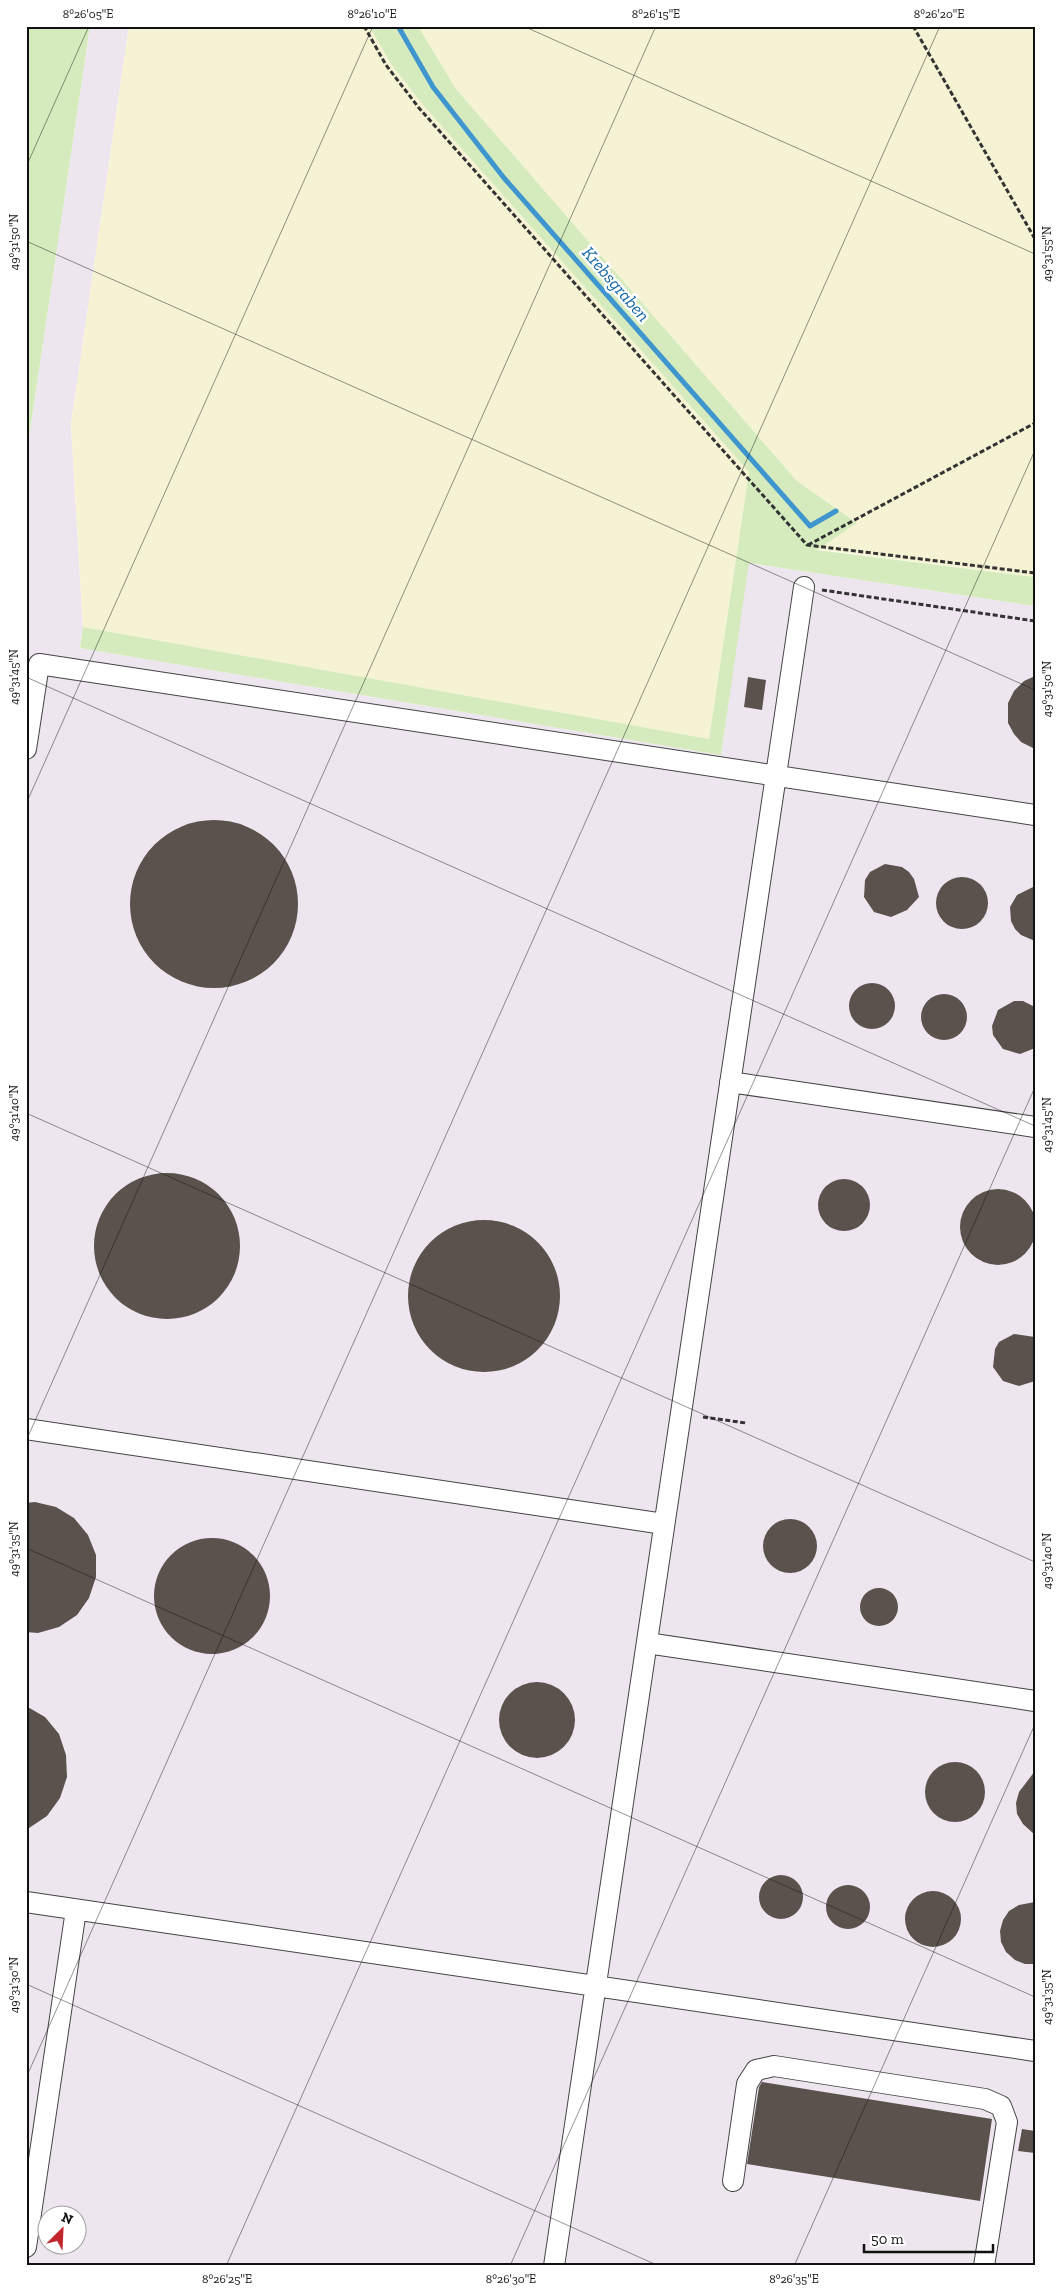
<svg xmlns="http://www.w3.org/2000/svg" width="1061" height="2292" viewBox="0 0 1061 2292" font-family="'Zilla Slab',serif">
<style>
.industrial{fill:#eee6ef;fill-rule:evenodd}
.farmland{fill:#f6f3d4}
.green{fill:#d5ebbd}
.lines{fill:none;stroke-linecap:round;stroke-linejoin:round}
.stream{stroke:#3f96cf;stroke-width:5}
.building{fill:#5a524d}
.minor-casing{stroke:#444;stroke-width:22}
.path{stroke:#333;stroke-width:3;stroke-dasharray:5 2.5;stroke-linecap:butt}
.minor{stroke:#fff;stroke-width:20}
.ticks{fill:none;stroke:#111;stroke-width:1;stroke-opacity:0.45}
.labels{text-anchor:middle;dominant-baseline:central;stroke-width:5;stroke-linejoin:round;paint-order:stroke}
.water-label{font-size:18px;font-style:italic;fill:#1768a6;stroke:#fff}
.neatline{fill:none;stroke:#111;stroke-width:2}
.ticks-label{font-size:12px;text-anchor:middle;fill:#111}
</style>
<rect width="100%" height="100%" fill="#fffdf5"/>
<!-- industrial -->
<path class="industrial" d="M90 26H129L71 424 83 627 80 648 721 755 748 563 1035 606V2266H26V458ZM48 2214H78V2244H48Z"/>
<!-- farmland -->
<path class="farmland" d="M129 26H369L391 64 423 105 749 472 709 739 83 627 71 424Z
M418 26H1035V577L816 549 857 523 797 481 456 89Z"/>
<!-- green -->
<path class="green" d="M26 26H90L26 458Z
M369 26H418L456 89 797 481 857 523 817 550 1035 577V606L749 563 721 755 80 648 83 627 709 739 749 472 423 105 391 64Z"/>
<g class="lines">
<!-- stream -->
<path class="stream" d="M398 26 433 87 504 178 810 526 836 511"/>
</g>
<!-- building -->
<path class="building" d="M1035 676V749L1021 742 1014 734 1008 723V703L1014 691 1024 681Z
M748 677 766 680 762 710 744 707Z
M130 904a84 84 0 1 1 168 0a84 84 0 1 1-168 0Z
M885 864 902 867 909 872 914 879 919 897 907 910 891 917 874 912 864 897 865 880 870 872Z
M936 903a26 26 0 1 1 52 0a26 26 0 1 1-52 0Z
M1035 886V941L1021 935 1015 929 1011 921 1010 907 1017 895Z
M849 1006a23 23 0 1 1 46 0a23 23 0 1 1-46 0Z
M921 1017a23 23 0 1 1 46 0a23 23 0 1 1-46 0Z
M1014 1001H1023L1035 1007V1048L1020 1054 1003 1049 993 1035 992 1026 998 1010Z
M94 1246a73 73 0 1 1 146 0a73 73 0 1 1-146 0Z
M818 1205a26 26 0 1 1 52 0a26 26 0 1 1-52 0Z
M960 1227a38 38 0 1 1 76 0a38 38 0 1 1-76 0Z
M408 1296a76 76 0 1 1 152 0a76 76 0 1 1-152 0Z
M1014 1334 1035 1337V1381L1019 1386 1003 1381 993 1367 995 1349 999 1342Z
M35 1502 56 1507 74 1518 88 1535 96 1555V1577L89 1598 77 1615 59 1627 38 1633 26 1632V1503Z
M763 1546a27 27 0 1 1 54 0a27 27 0 1 1-54 0Z
M154 1596a58 58 0 1 1 116 0a58 58 0 1 1-116 0Z
M860 1607a19 19 0 1 1 38 0a19 19 0 1 1-38 0Z
M499 1720a38 38 0 1 1 76 0a38 38 0 1 1-76 0Z
M26 1706 45 1717 59 1734 66 1755 67 1777 60 1798 47 1816 26 1830Z
M925 1792a30 30 0 1 1 60 0a30 30 0 1 1-60 0Z
M1035 1771V1835L1023 1824 1017 1814 1016 1803 1019 1792Z
M759 1897a22 22 0 1 1 44 0a22 22 0 1 1-44 0Z
M826 1907a22 22 0 1 1 44 0a22 22 0 1 1-44 0Z
M905 1919a28 28 0 1 1 56 0a28 28 0 1 1-56 0Z
M1035 1902V1964H1025L1015 1960 1006 1952 1001 1942 1000 1931 1003 1920 1009 1911 1019 1905Z
M762 2082 992 2119 980 2201 747 2164 759 2087Z
M1022 2129 1035 2131V2153L1018 2151Z"/>
<g class="lines">
<!-- minor casing -->
<g class="minor-casing">
<path id="minor" d="M26 749 39 664 1035 815
M730 1082 1035 1127
M26 1429 664 1524
M647 1643 1035 1701
M26 1902 1035 2051
M733 2181 747 2084 756 2070 774 2066 985 2099 1001 2106 1007 2122 984 2266
M26 2247 76 1910
M554 2266 804 587"/>
</g>
<!-- path -->
<path class="path" d="M364 26 386 65 419 108 807 545 1035 573
M913 26 1035 239
M808 545 1035 423
M822 590 1035 621
M703 1417 746 1423"/>
<!-- minor -->
<use href="#minor" class="minor"/>
</g>
<!-- ticks -->
<path class="ticks" d="M523 26 1035 254M26 167 89 26M26 241 1035 690M26 677 1035 1126M26 804 373 26M26 1113 1035 1562M26 1441 656 26M26 1548 1035 1997M26 1984 659 2266M26 2078 940 26M226 2266 1035 450M510 2266 1035 1087M794 2266 1035 1724"/>
<g class="labels">
<!-- water labels -->
<g class="water-label">
<text transform="translate(616 284) rotate(49)">Krebsgraben</text>
</g>
</g>
<!-- border -->
<rect width="1061" height="2292" fill="none" stroke="#ffffff" stroke-width="55"/>
<!-- north arrow -->
<g transform="translate(62 2230) rotate(24)"><circle r="24" fill="#ffffff" stroke="#a0a0a0"/>
<path d="M0-4L9 19L0 12L-9 19Z" fill="#c4262e"/>
<text y="-8" font-size="14" font-weight="bold" text-anchor="middle" fill="#111111">N</text>
</g>
<!-- scale -->
<path d="M864 2244v8h129v-8" fill="none" stroke="#111111" stroke-width="2.5"/>
<text x="871" y="2244" font-size="15" fill="#111111" stroke="#ffffff" stroke-width="4" paint-order="stroke">50 m</text>
<rect x="28" y="28" width="1006" height="2236" class="neatline"/>
<g class="ticks-label">
<text x="88" y="18">8°26'05"E</text>
<text x="372" y="18">8°26'10"E</text>
<text x="656" y="18">8°26'15"E</text>
<text x="939" y="18">8°26'20"E</text>
<text transform="translate(14 242) rotate(-90)" y="4">49°31'50"N</text>
<text transform="translate(1047 254) rotate(-90)" y="4">49°31'55"N</text>
<text transform="translate(14 677) rotate(-90)" y="4">49°31'45"N</text>
<text transform="translate(1047 689) rotate(-90)" y="4">49°31'50"N</text>
<text transform="translate(14 1113) rotate(-90)" y="4">49°31'40"N</text>
<text transform="translate(1047 1125) rotate(-90)" y="4">49°31'45"N</text>
<text transform="translate(14 1549) rotate(-90)" y="4">49°31'35"N</text>
<text transform="translate(1047 1561) rotate(-90)" y="4">49°31'40"N</text>
<text transform="translate(14 1985) rotate(-90)" y="4">49°31'30"N</text>
<text transform="translate(1047 1997) rotate(-90)" y="4">49°31'35"N</text>
<text x="227" y="2283">8°26'25"E</text>
<text x="511" y="2283">8°26'30"E</text>
<text x="794" y="2283">8°26'35"E</text>
</g>
</svg>
